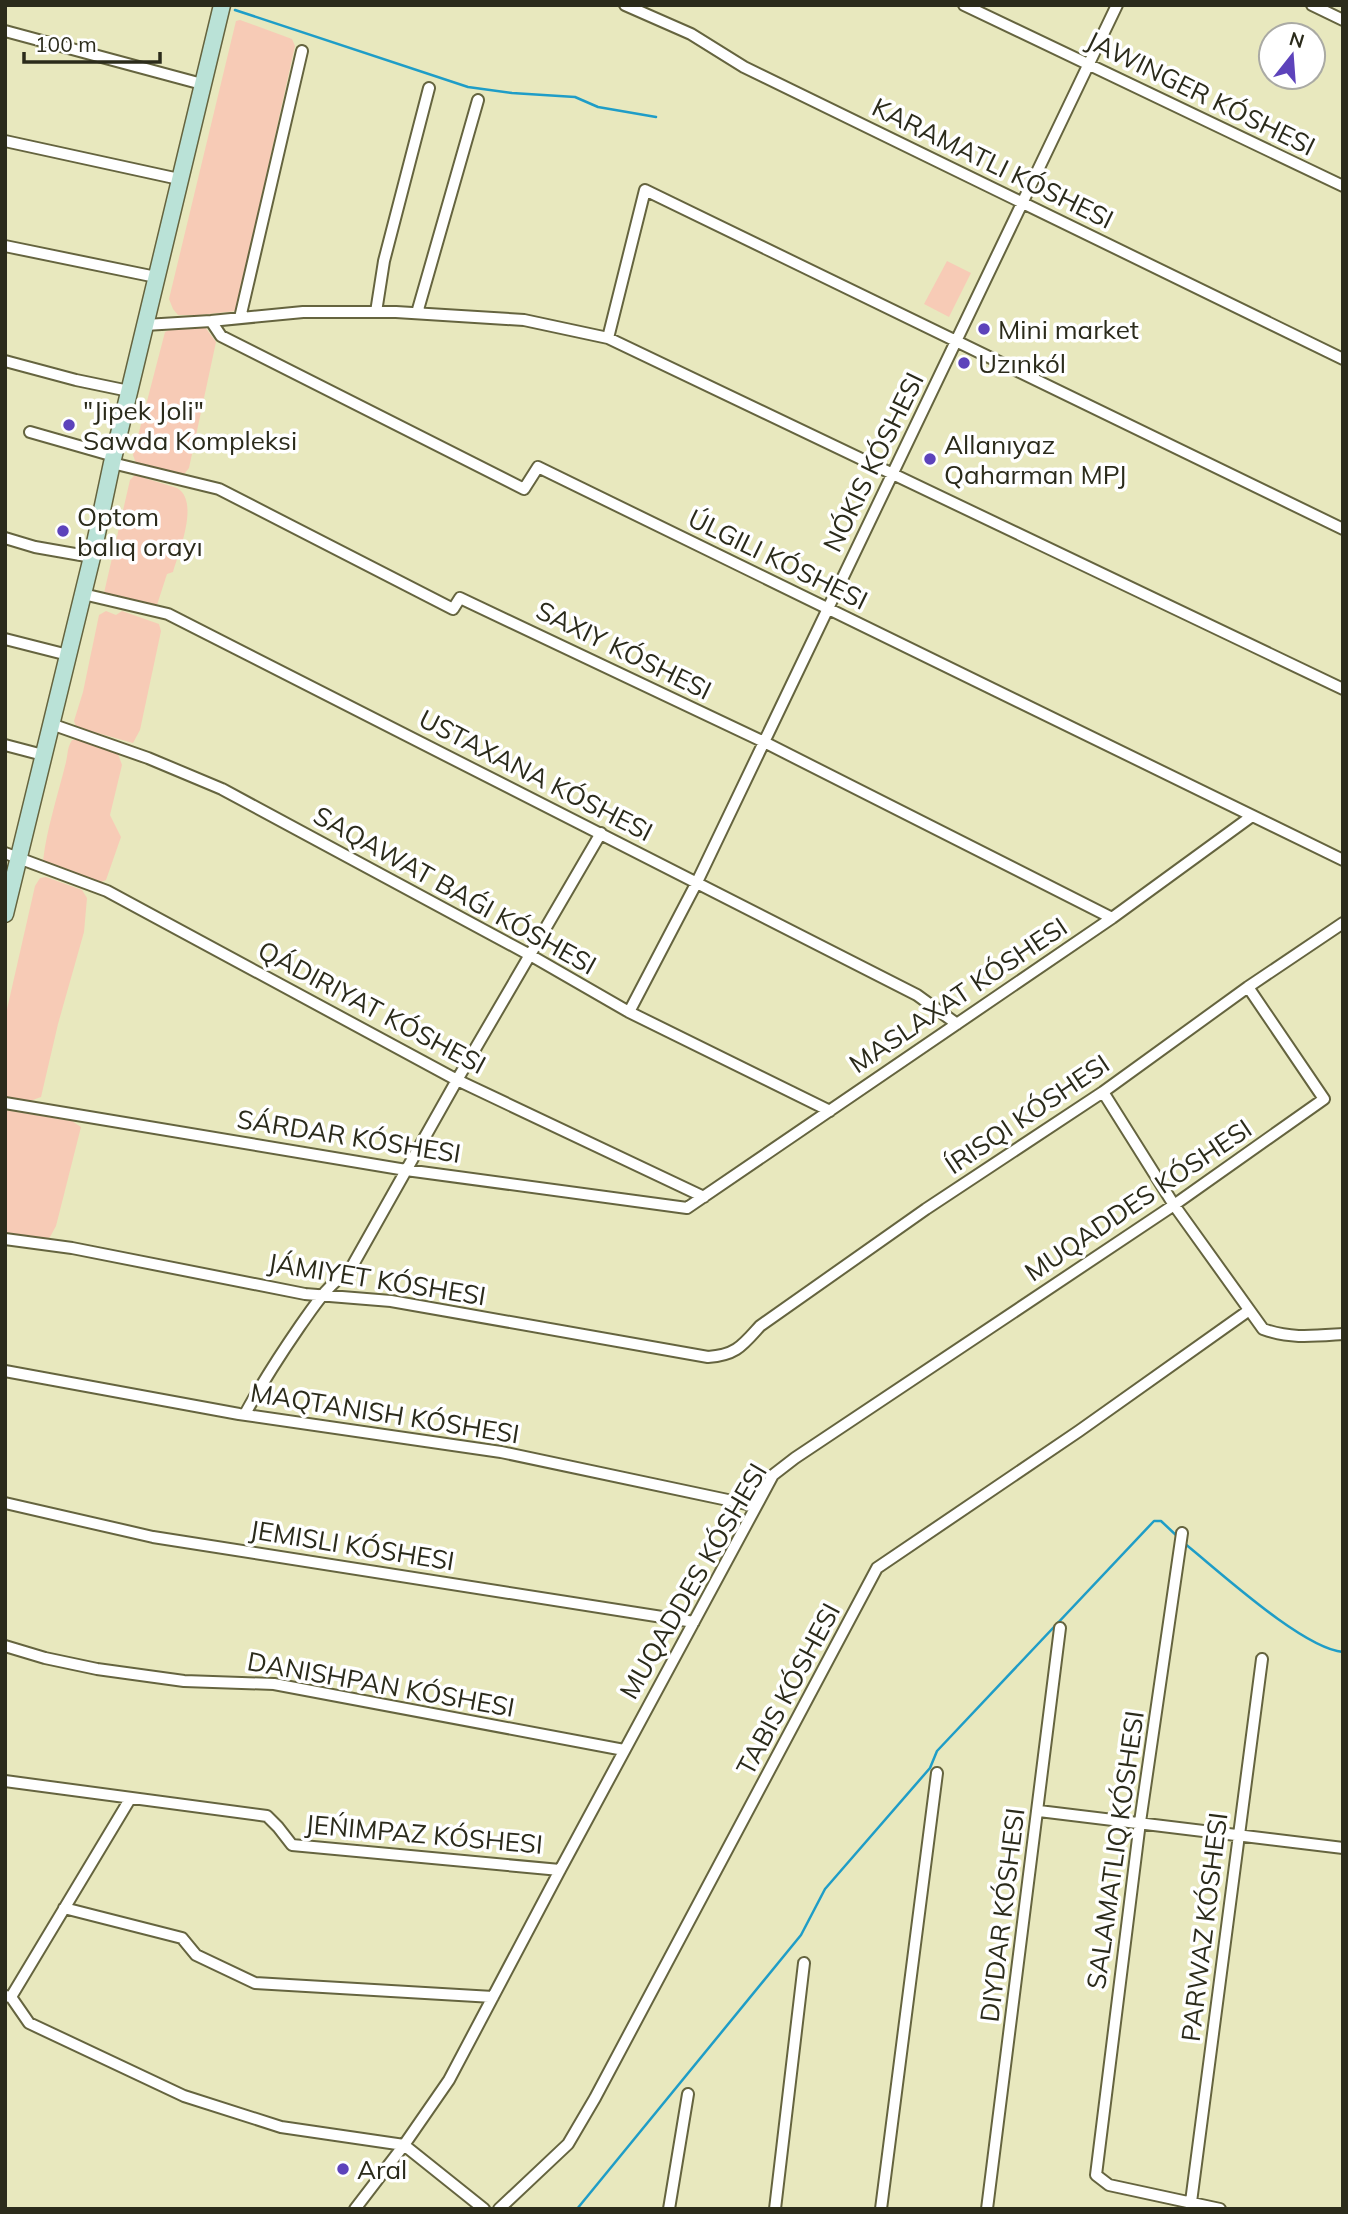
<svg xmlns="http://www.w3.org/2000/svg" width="1348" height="2214" viewBox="0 0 1348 2214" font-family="Mulish,sans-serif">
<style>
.grass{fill:#f7cbb6}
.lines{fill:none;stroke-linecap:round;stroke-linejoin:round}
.stream{stroke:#1f9dc7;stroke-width:2.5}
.minor-casing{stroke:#65643f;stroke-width:14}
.secondary-casing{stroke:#65643f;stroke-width:19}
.minor{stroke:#fff;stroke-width:10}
.secondary{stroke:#bae2d7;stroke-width:16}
.poi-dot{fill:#5d43bb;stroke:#fff;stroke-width:2.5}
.labels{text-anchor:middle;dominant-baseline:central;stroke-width:7;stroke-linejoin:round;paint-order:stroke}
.street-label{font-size:26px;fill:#2b2b1b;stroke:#fff}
.poi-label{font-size:26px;fill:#2b2b1b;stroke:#fff;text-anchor:start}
</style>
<rect width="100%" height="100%" fill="#e8e8be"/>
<!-- grass -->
<path class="grass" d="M240 20 292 39 295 46 236 311 200 315H178L173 309 169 299 236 21Z
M947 261 971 273 949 317 924 304Z
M205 327 216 342 189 468 181 478 137 466 133 455 165 332 174 328Z
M135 475 177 488C200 501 179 551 173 572L167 574 156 608 108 597 104 593 130 480Z
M106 611 116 615 122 611 159 624 161 631 140 730 133 743 76 727 74 721 83 692 99 615Z
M72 740H78L117 751 122 765 110 815 121 837 106 880 99 883 48 865 43 861C47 827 58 795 66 762 68 754 67 748 72 740Z
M46 877 82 890 87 898 84 932 58 1024 41 1097 30 1101 5 1098V1018L35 886 40 878Z
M5 1110 72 1121 81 1127 56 1226 50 1237 43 1241 5 1236Z"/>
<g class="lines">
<!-- stream -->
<path class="stream" d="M235 10 468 87 512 93 575 97 598 107 656 117
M1184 1543C1219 1571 1302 1648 1343 1652
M577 2209 801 1935 825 1889 930 1768 937 1751 1154 1521H1161L1177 1536"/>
<!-- minor casing -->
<g class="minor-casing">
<path id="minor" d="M625 5 691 34 744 67 1343 359
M964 5 1343 186
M1312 5 1343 20
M5 31 202 84
M5 141 179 179
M5 246 156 277
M376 312 384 261 429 88
M417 313 478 100
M240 318 302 51
M211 321 221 336 524 489 538 467 1343 860
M145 325 211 321 303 312H396L524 320 608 338 1343 689
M608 338 645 190 1343 529
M5 361 76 380 129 391
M30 432 114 456
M112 463 219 489 453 609 460 598 764 742 1112 918
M5 538 35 547 92 557
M83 594 168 614 917 995 957 1024
M5 639 68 655
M51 724 148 758 222 789 530 955 629 1012 830 1111
M5 745 43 755
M5 853 107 891 457 1080 704 1197
M629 1012 697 882 1117 5
M1103 1092 1174 1205 1263 1329C1290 1339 1314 1336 1343 1334
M5 1103 406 1170 687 1208 1112 918 1252 816
M5 1239 72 1248 305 1294 391 1301 708 1357C736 1355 742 1346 760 1326L926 1209 1103 1092 1248 987 1343 923
M5 1371 239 1414 501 1452 756 1506
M245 1414C262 1383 280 1355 300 1326 315 1305 328 1284 350 1270L457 1080 601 833
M5 1503 153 1537 694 1622
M1182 1533 1140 1822 1096 2175 1109 2185 1220 2209
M5 1646 45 1658 97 1669 184 1681 274 1684 624 1750
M5 1781 267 1816 278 1827 292 1845 560 1870
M1039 1811 1343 1848
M64 1908 182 1938 196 1955 255 1983 493 1997
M5 1996 11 1997 29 2023 184 2096 281 2127 404 2145 484 2209
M11 1997 130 1799
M1191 2202 1262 1659
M355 2209 404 2145 449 2080 560 1870 773 1475 795 1458 1174 1205 1324 1099 1248 987
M499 2209 568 2144 595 2098 877 1568 1079 1431 1248 1311
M669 2209 688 2094
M775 2209 804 1963
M881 2209 937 1773
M987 2209 1060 1628"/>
</g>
<!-- secondary casing -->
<g class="secondary-casing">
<path id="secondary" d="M5 914 92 557 112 463 222 5"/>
</g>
<!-- minor -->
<use href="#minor" class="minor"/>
<!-- secondary -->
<use href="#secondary" class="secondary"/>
</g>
<!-- markers -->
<g class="poi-dot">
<circle cx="984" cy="329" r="7"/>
<circle cx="964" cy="363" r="7"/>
<circle cx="69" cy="425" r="7"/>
<circle cx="930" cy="459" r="7"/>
<circle cx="63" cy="531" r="7"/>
<circle cx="343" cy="2169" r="7"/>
</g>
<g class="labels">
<!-- street labels -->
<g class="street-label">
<text transform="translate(1201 93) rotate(26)">JAWINGER KÓSHESI</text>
<text transform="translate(993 163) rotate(26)">KARAMATLI KÓSHESI</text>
<text transform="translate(873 462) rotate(-64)">NÓKIS KÓSHESI</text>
<text transform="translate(778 559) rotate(26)">ÚLGILI KÓSHESI</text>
<text transform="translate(624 650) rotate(26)">SAXIY KÓSHESI</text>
<text transform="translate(536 775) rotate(27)">USTAXANA KÓSHESI</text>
<text transform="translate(455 890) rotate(29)">SAQAWAT BAǴI KÓSHESI</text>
<text transform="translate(958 995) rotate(-34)">MASLAXAT KÓSHESI</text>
<text transform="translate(372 1007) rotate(28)">QÁDIRIYAT KÓSHESI</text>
<text transform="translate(1027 1114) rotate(-34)">ÍRISQI KÓSHESI</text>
<text transform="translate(349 1136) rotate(9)">SÁRDAR KÓSHESI</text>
<text transform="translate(1138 1200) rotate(-34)">MUQADDES KÓSHESI</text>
<text transform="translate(377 1279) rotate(9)">JÁMIYET KÓSHESI</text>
<text transform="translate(385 1413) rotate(9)">MAQTANISH KÓSHESI</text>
<text transform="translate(352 1545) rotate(9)">JEMISLI KÓSHESI</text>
<text transform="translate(693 1581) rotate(-60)">MUQADDES KÓSHESI</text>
<text transform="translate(381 1684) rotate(10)">DANISHPAN KÓSHESI</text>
<text transform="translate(788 1689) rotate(-62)">TABIS KÓSHESI</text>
<text transform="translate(424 1834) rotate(5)">JEŃIMPAZ KÓSHESI</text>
<text transform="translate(1115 1850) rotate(-82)">SALAMATLIQ KÓSHESI</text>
<text transform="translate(1002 1915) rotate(-83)">DIYDAR KÓSHESI</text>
<text transform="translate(1204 1927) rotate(-83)">PARWAZ KÓSHESI</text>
</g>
<!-- poi labels -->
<g class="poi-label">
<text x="998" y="329">Mini market</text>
<text x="978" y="363">Uzınkól</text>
<text x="83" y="410">"Jipek Joli"<tspan x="83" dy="30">Sawda Kompleksi</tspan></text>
<text x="944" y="444">Allanıyaz<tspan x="944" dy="30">Qaharman MPJ</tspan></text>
<text x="77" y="516">Optom<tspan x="77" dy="30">balıq orayı</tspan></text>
<text x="357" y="2169">Aral</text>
</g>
</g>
<!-- border -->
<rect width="1348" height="2214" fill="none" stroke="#2b2b1b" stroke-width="14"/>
<!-- north arrow -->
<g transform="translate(1292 56) rotate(17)"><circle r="33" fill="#ffffff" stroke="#aaaaa4" stroke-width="2"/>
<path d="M0-5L12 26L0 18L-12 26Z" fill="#5d43bb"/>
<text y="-10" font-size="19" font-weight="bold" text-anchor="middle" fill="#2b2b1b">N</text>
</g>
<!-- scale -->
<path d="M24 52v10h136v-10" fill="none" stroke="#2b2b1b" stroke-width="3.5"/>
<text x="35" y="52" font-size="21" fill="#2b2b1b" stroke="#ffffff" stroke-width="5" paint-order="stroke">100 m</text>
</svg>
